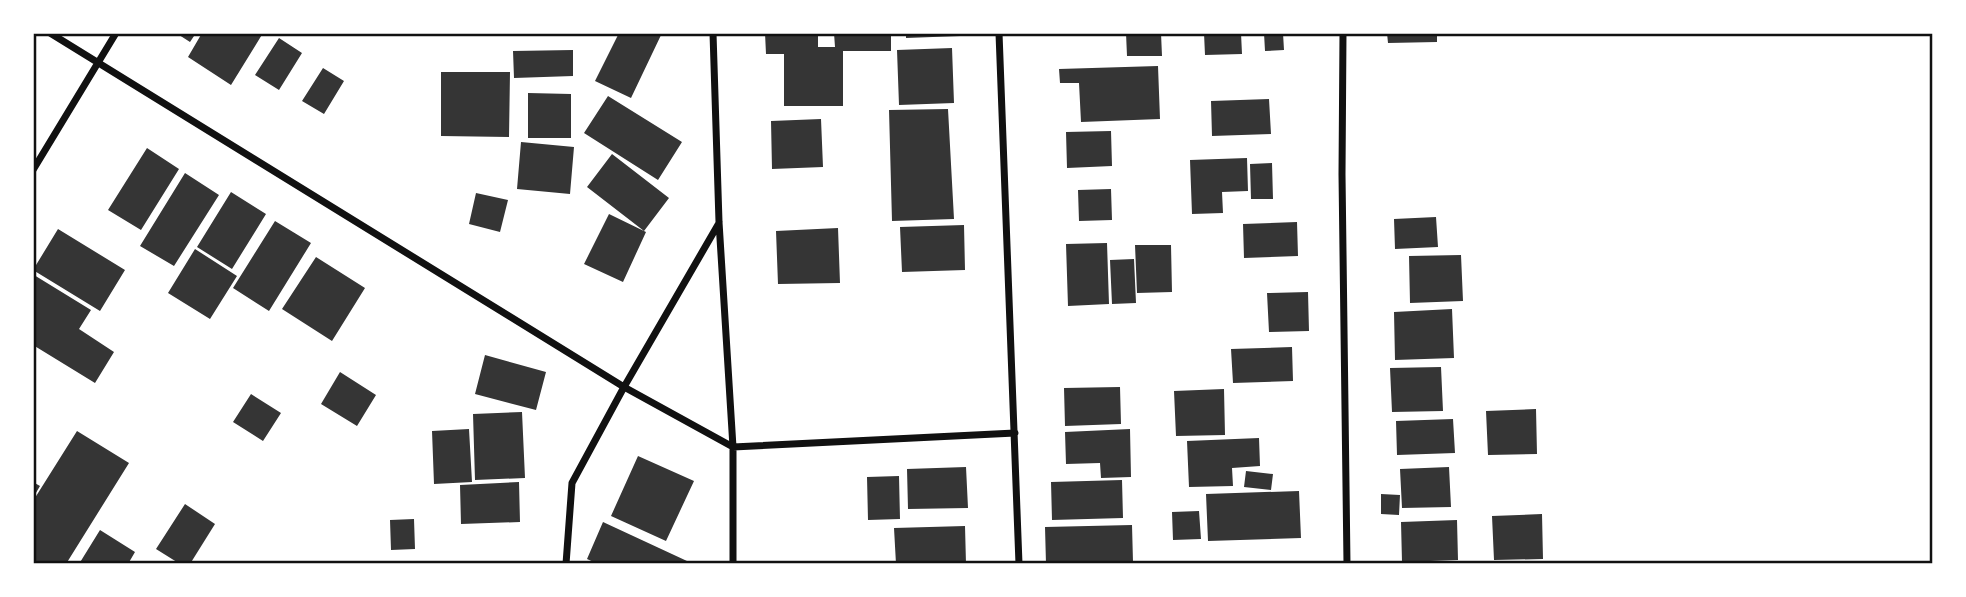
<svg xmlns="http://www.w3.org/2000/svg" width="1966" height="597" viewBox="0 0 1966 597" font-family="'Work Sans',sans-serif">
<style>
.building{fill:#353535}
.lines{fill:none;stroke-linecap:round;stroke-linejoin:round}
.minor{stroke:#111;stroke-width:7}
.neatline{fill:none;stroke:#111;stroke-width:2.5}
</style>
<rect width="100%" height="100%" fill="#fff"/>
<!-- building -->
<path class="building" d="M176 33H196L190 42Z
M202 33H263L231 85 188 57Z
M619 33H662L631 98 595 81Z
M765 33H818V47H835L834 33H891V51H843V106H784V54H766Z
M906 33H960V36L906 38Z
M1126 33H1161L1162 56H1127Z
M1204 33H1241L1242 54 1205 55Z
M1264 33H1283L1284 50 1265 51Z
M1387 33H1437V42L1388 43Z
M279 38 302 53 279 90 255 75Z
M952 48 954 103 899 105 897 50Z
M573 50V76L514 78 513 51Z
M1158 66 1160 119 1081 122 1079 83H1060L1059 69Z
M323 68 344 81 324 114 302 101Z
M441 72H510L509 137 441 136Z
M528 93 571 94V138H528Z
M608 96 682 142 658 180 584 133Z
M1269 99 1271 134 1212 136 1211 101Z
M948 109 954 219 892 221 889 110Z
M821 119 823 167 772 169 771 121Z
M1111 131 1112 166 1067 168 1066 132Z
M521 142 574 147 570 194 517 189Z
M147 148 179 169 141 230 108 210Z
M612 154 669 198 644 231 587 187Z
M1247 158 1248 191 1222 192 1223 213 1192 214 1190 160Z
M1272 163 1273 199H1251L1250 164Z
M185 173 219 195 174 266 140 246Z
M1111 189 1112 220 1079 221 1078 190Z
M231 192 266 214 232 269 197 247Z
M476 193 508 200 500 232 469 224Z
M609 214 646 232 623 282 584 264Z
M1436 217 1438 247 1395 249 1394 219Z
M275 221 311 243 269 311 233 288Z
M1297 222 1298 256 1244 258 1243 224Z
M964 225 965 270 902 272 900 227Z
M838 228 840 283 778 284 776 231Z
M58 229 125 270 100 311 33 270Z
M1107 243 1109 304 1068 306 1066 244Z
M1135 245H1171L1172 292 1137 293Z
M195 249 237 276 210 319 168 293Z
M1461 255 1463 301 1410 303 1409 256Z
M316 257 365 288 332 341 282 309Z
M1134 259 1136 303 1112 304 1110 260Z
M34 275 91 310 79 329 114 352 95 383 33 345Z
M1308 292 1309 331 1269 332 1267 293Z
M1452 309 1454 358 1395 360 1394 312Z
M1292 347 1293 381 1233 383 1231 349Z
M485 355 546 372 536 410 475 394Z
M1441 367 1443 411 1392 412 1390 368Z
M340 372 376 395 357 426 321 404Z
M1120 387 1121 424 1065 426 1064 388Z
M1224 389 1225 435 1176 436 1174 391Z
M251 394 281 413 263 441 233 422Z
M1536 409 1537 454 1488 455 1486 411Z
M522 412 525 478 475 480 473 414Z
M1453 419 1455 453 1397 455 1396 421Z
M469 429 472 482 434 484 432 431Z
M1130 429 1131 477 1101 478 1100 463 1066 464 1065 432Z
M77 431 129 463 66 564H33V501Z
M1259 438 1260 466 1232 468 1233 486 1189 487 1187 441Z
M638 456 694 481 666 541 611 516Z
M966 467 968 508 908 509 907 469Z
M1449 467 1451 507 1402 508 1400 469Z
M1246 471 1273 474 1271 490 1244 487Z
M899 476 900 519 868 520 867 477Z
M1122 480 1123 518 1052 520 1051 482Z
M33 482 40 486 33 498Z
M519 482 520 522 461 524 460 485Z
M1299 491 1301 538 1208 541 1206 494Z
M1381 494 1400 495 1399 515 1381 514Z
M185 504 215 524 190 564H180L156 549Z
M1199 511 1201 539 1173 540 1172 512Z
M1542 514 1543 559 1494 560 1492 516Z
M414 519 415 549 391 550 390 520Z
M1457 520 1458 560 1402 562 1401 522Z
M603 522 687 561 685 564H598L587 559Z
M1132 525 1133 562 1046 564 1045 527Z
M965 526 966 564H896L894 528Z
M100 530 135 552 128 564H79Z"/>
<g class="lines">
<!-- minor -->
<path class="minor" d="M50 33 624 387 733 447 1015 433
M713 33 719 222 733 447V564
M999 33 1019 564
M1343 33 1342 174 1347 564
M33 170 116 33
M566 564 572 483 624 387 719 223"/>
</g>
<!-- border -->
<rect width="1966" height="597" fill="none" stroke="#ffffff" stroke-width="70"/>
<rect x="35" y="35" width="1896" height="527" class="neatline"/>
</svg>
